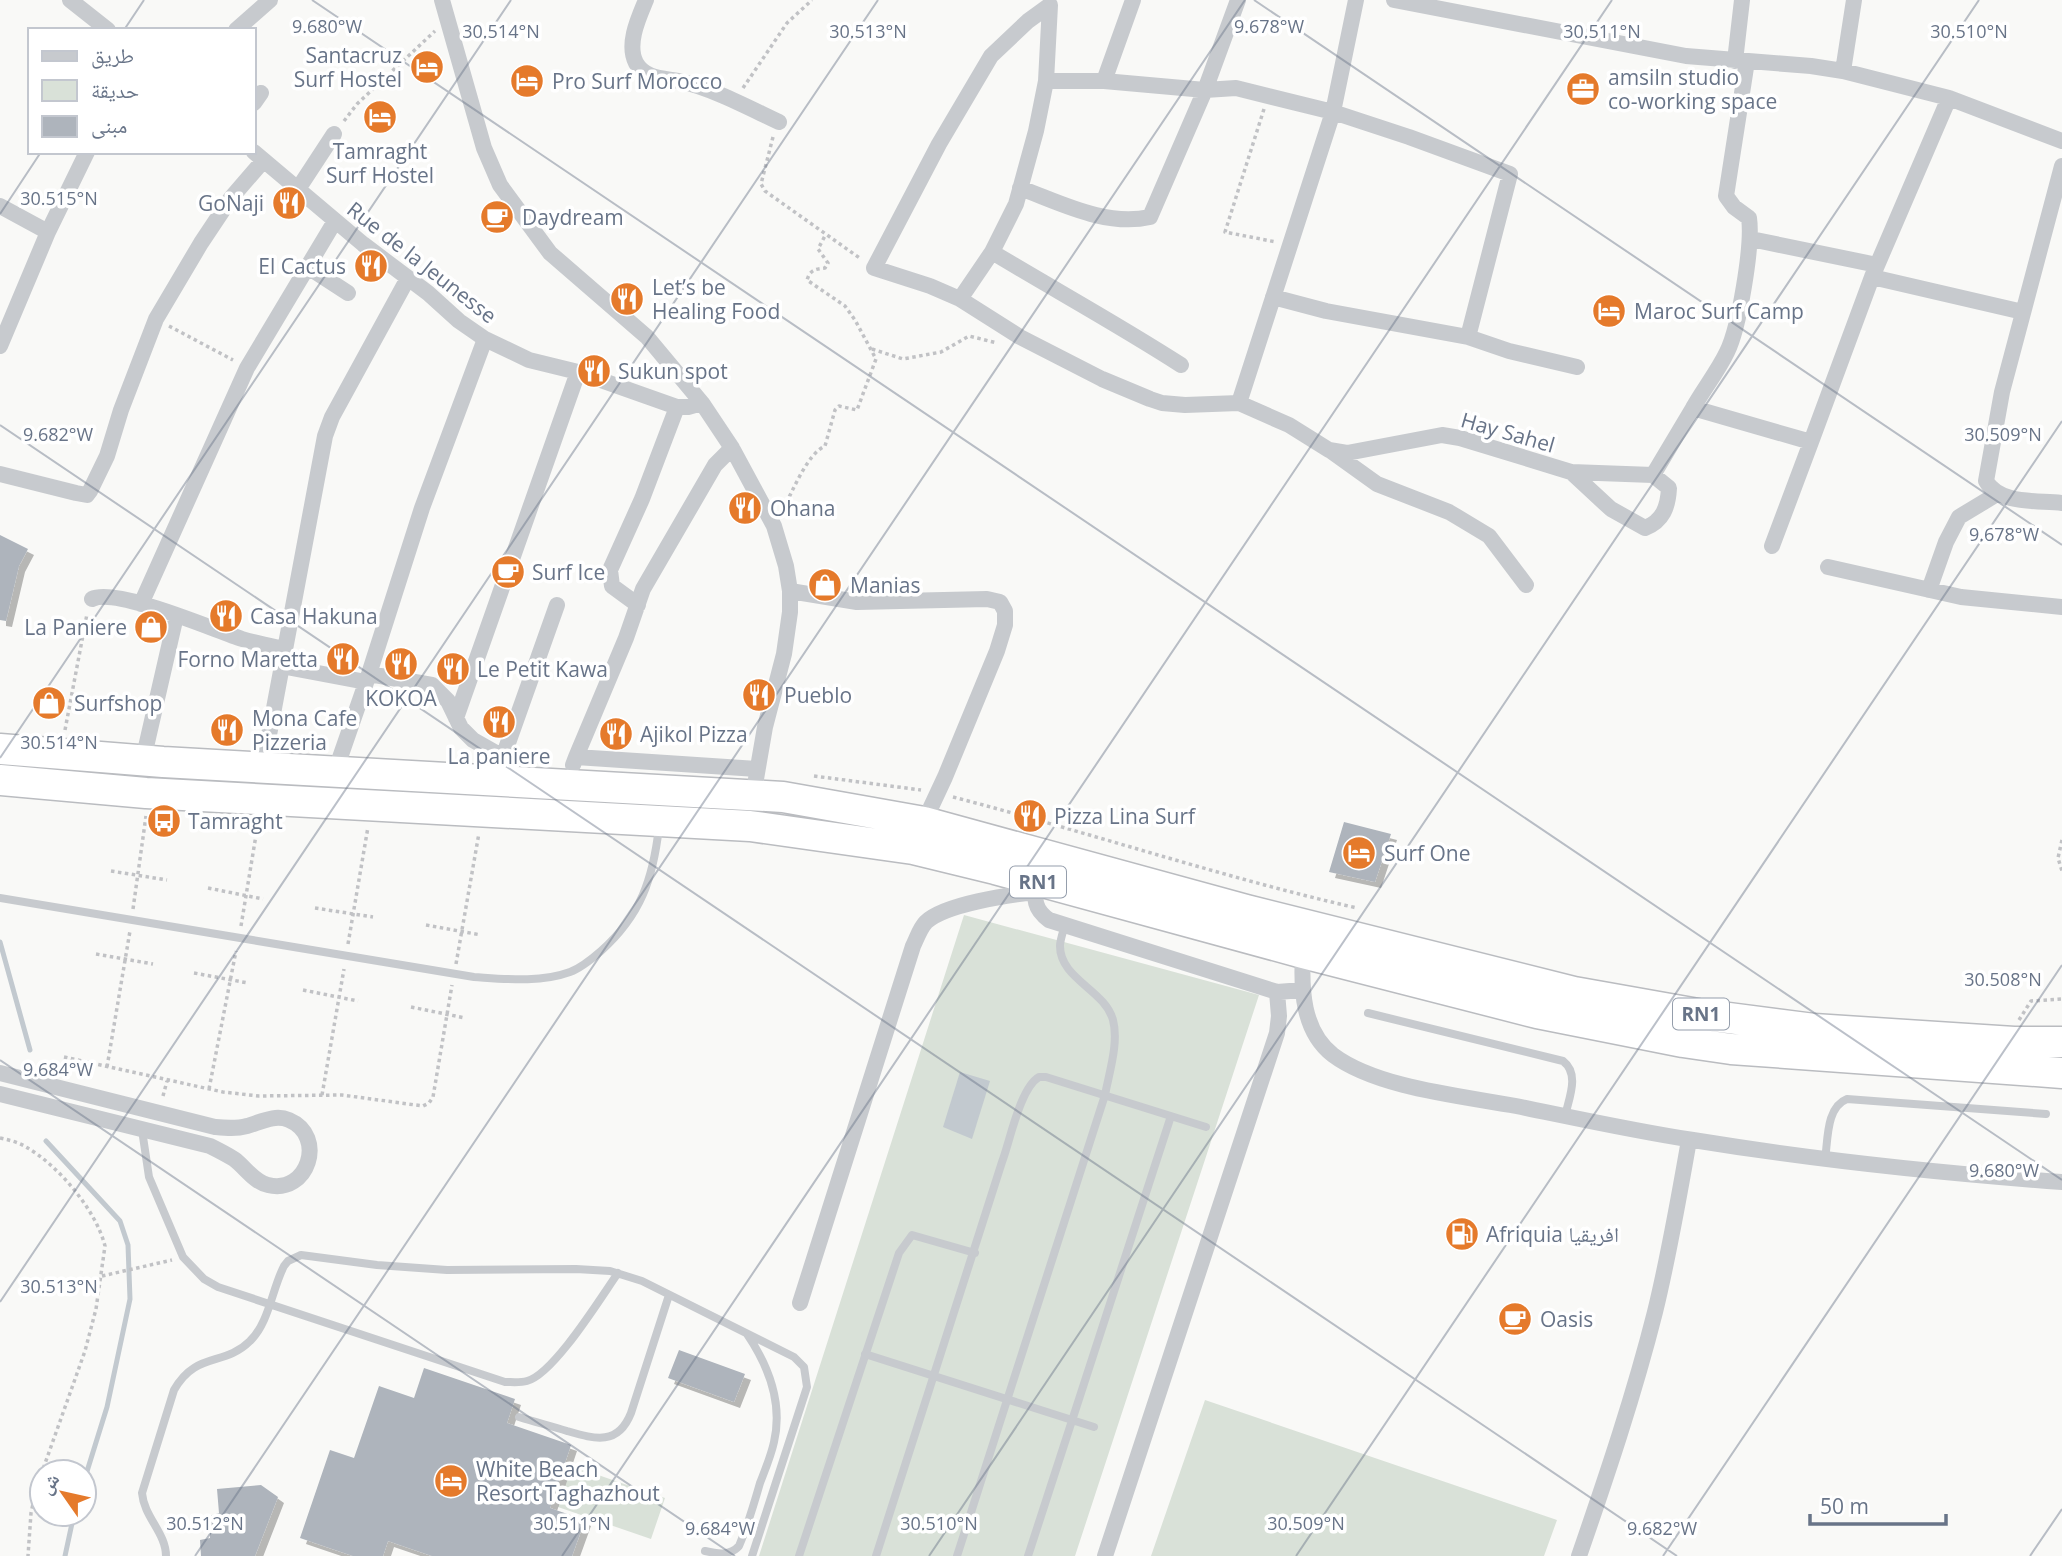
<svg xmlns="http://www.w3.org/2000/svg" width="2062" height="1556" viewBox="0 0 2062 1556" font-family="'Open Sans','Noto Naskh Arabic',sans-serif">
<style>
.green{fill:#d9e1d8}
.water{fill:#c2c9cf}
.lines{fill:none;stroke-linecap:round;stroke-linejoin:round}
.stream{stroke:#c2c9cf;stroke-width:5}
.building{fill:#aeb4bc;filter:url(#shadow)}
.highway-casing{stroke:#babcc0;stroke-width:33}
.path{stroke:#c1c2c5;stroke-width:3.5;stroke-dasharray:3.5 3.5;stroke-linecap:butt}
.lane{stroke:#c7cace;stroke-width:8}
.street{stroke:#c7cace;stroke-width:16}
.highway{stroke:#fff;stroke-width:30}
.ticks{fill:none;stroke:#687488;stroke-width:2;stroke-opacity:0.45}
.labels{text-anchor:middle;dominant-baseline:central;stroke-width:7;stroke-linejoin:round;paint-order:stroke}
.shield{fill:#fff;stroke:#959eac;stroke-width:2}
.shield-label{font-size:19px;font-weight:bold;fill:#687488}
.poi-label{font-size:21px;fill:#687488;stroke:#fff;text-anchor:start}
.street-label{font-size:21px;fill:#687488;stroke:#fff}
.ticks-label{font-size:18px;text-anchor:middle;fill:#687488;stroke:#fff;stroke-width:7;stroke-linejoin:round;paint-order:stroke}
</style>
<defs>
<filter id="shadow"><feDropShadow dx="6" dy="6" stdDeviation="0" flood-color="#0004"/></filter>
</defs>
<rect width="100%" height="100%" fill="#f9f9f7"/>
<!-- green -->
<path class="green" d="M964 915 1259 995 1075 1556H759Z
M1205 1400 1557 1520 1544 1556H1151Z
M572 1466 665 1498 651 1539 558 1507Z"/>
<!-- water -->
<path class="water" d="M960 1072 990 1081 972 1139 943 1127Z"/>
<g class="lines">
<!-- stream -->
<path class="stream" d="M0 942 30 1050
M46 1141 120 1221 128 1245 130 1299 107 1407 84 1481
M65 1556 74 1514"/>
</g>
<!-- building -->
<path class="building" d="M0 535 28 549 19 566 6 621 0 620Z
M1344 822 1391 834 1375 882 1329 872Z
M679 1350 745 1374 734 1402 668 1378Z
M424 1368 515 1399 507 1423 571 1445 550 1508 585 1520 572 1556H432L388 1541 383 1556H353L300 1538 330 1450 354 1458 379 1386 414 1398Z
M261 1485 278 1497 255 1556H201L200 1540 210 1538 209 1516 219 1513 217 1489Z"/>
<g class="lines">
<!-- highway casing -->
<g class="highway-casing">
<path id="highway" d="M0 749 163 762 783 797 924 822 1246 910 1574 992 1698 1014 1814 1029 2014 1042H2062
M0 780 146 793 750 826 913 849 995 869 1303 953 1537 1013 1683 1042 1731 1049 2062 1073"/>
</g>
<!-- path -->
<path class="path" d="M743 88 787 23 812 0
M1264 109 1225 232 1276 242
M344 121 357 104 435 31
M773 137 761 184 765 191 861 259
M169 326 233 360
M872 349 903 359 941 352 969 336 997 343
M783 509C793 491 807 454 825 446L835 410 839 406 857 410 876 359 855 320 845 306 807 280C810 270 815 269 825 268L828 263 818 249 826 234
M65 730 87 614
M814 776 921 790
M953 797C1088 832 1221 877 1357 908
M2062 840 2058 858 2062 871
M111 871 167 880
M208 888 263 899
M315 908 373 917
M133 909 146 816
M426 925 481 935
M241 926 258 823
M348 944 368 827
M96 954 153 964
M456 964 479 833
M194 973 248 983
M303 990 358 1001
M411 1007 465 1018
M2019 1020 2031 1001 2062 999
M64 1057 223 1092 259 1096 342 1095 423 1106 429 1103 433 1097 452 985
M107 1067 130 931
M209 1089 236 951
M322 1095 344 969
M163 1096 167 1081
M0 1138C9 1140 18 1142 26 1147 58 1165 96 1210 105 1246L96 1309 85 1351 37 1486 31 1513 28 1556
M102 1276 172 1260"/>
<!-- lane -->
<path class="lane" d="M0 898 474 977C505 979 540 983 570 972 581 968 593 958 601 951 641 915 653 879 659 827
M1368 1013 1563 1061C1580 1074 1569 1098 1565 1116
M142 1130 149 1177 183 1257 204 1279 218 1287 505 1382C512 1382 520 1383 527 1381 554 1374 601 1297 618 1273
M1825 1160C1828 1140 1826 1107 1847 1099L2046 1114
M865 1354 1094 1427
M519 1417C535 1422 551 1426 567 1431 595 1439 618 1446 631 1413L669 1295
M705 1551C718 1554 730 1556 739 1546 748 1525 754 1504 760 1483 765 1470 771 1456 774 1442 783 1403 768 1365 747 1334
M166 1556C166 1533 144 1517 142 1493L174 1390C196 1351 224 1367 250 1341 269 1323 272 1289 284 1266L288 1261 301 1255 377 1265 447 1270 576 1269 610 1271 642 1281 794 1357 804 1367 807 1387 752 1556
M799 1556 899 1253 912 1235 975 1253
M876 1556 1002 1162C1010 1141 1020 1088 1039 1077H1046L1206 1127
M957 1556 1105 1095C1109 1073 1119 1043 1113 1020 1105 990 1060 979 1060 946 1060 940 1063 932 1065 925
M1028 1556 1171 1116"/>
<!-- street -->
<path class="street" d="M70 0 108 30
M442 0 484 148 500 185 550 253 647 337 702 403 732 448 774 526 786 566 790 591V612L784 654 765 727 752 802
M646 0C639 17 626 44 636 63 645 79 663 78 679 81 712 88 749 108 779 122
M1238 0 1205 90 1236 88 1333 112 1409 137 1510 174 1468 337
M1356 0 1333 112 1239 403 1289 425 1329 450 1347 453 1442 435 1460 438 1571 472 1653 475 1693 408 1811 442 1872 277
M1394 0 1686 56 1811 66 1843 71 1949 98 2062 141
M1050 5 1046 81 1036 131 1016 204 992 252 960 299 930 286 874 268 939 144 991 56 1028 21Z
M236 30 270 0
M1735 61 1742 0
M1843 71 1854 0
M1104 81 1133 0
M1949 98 1872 277 2023 312
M254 103 261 93
M254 152 363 244 428 293 459 321 485 339 529 360 578 372 677 407H688L702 403
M2062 166 2002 392 1986 481C2000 505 2037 500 2062 503
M1020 188C1061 203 1106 227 1150 217L1205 90 1104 81H1046
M298 189 334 134
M0 206 48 232
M1751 239 1877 265
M992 252C1055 290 1119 325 1181 365
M308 267 348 293
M1273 297 1326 311 1468 337 1509 351 1577 367
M960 299 1020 337 1102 379 1150 399 1162 403 1185 405 1239 403
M0 346 48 232 87 152
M1693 408C1703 390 1718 371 1727 352 1739 328 1753 245 1749 218L1734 207 1726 196 1747 61
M1331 451 1377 484 1449 512 1489 536 1526 585
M1571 472 1611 509 1645 528C1663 521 1668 507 1669 488L1653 475
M0 474 76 493 87 495 90 491 107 456 121 410 156 319 201 243 231 198 263 161
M1772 546 1811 442
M1828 567 1961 597 2062 607
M1929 590 1946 542 1959 517 1997 494
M790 591 857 602 987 599 1000 602 1005 611V625L997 651 945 777 924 822
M92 599C116 587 214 630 242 639 255 643 270 646 284 649
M141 604 247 368 335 221
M638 605 612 586 610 570 642 499 677 407
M281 666 366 682
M369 674 432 685 448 701 461 728 473 740 503 757 499 781
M456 718 578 372
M503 757 557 605
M576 757 626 638 643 589 715 465 732 448
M143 760 176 616
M573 765 576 757 757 769
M263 767 325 436 332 417 408 278
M335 772 369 674 422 508 485 339
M1037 882C1034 900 1034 909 1049 920L1277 992 1303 990
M1303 953C1301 988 1302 1031 1333 1055 1377 1088 1462 1096 1516 1106 1575 1118 1634 1131 1693 1140 1816 1160 1938 1173 2062 1182
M0 1073 215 1127C226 1128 236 1129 247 1126 261 1122 275 1114 289 1120 327 1136 308 1195 268 1185 254 1182 245 1167 234 1159 226 1154 218 1150 210 1146L0 1094
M800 1303 913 946C917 938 920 928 926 922 945 904 1009 895 1035 892
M1105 1556 1277 1033 1279 1016 1277 992
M1579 1556C1607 1475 1634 1395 1655 1312 1669 1255 1679 1197 1689 1140"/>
<!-- highway -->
<use href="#highway" class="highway"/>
</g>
<!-- ticks -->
<path class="ticks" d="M312 0 2062 1180M1254 0 2062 545M124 30 144 0M0 214 41 152M0 425 1677 1556M0 758 511 0M0 1060 735 1556M0 1302 878 0M195 1556 1245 0M562 1556 1612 0M929 1556 1979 0M1296 1556 2062 421M1663 1556 2062 965M2030 1556 2062 1509"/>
<!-- icons -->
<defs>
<g id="hotel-disc" transform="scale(1.75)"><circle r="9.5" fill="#e57a2b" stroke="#fff"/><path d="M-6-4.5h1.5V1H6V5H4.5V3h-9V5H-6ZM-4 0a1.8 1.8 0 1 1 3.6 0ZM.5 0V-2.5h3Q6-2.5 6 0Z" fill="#fff"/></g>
<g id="office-disc" transform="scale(1.75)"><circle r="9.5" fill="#e57a2b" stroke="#fff"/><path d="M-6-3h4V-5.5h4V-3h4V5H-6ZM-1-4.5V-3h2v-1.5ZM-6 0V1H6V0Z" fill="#fff"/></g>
<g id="restaurant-disc" transform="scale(1.75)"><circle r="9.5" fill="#e57a2b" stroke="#fff"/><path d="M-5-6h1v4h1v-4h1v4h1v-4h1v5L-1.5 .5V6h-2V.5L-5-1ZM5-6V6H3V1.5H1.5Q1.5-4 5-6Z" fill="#fff"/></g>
<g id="cafe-disc" transform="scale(1.75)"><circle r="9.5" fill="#e57a2b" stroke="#fff"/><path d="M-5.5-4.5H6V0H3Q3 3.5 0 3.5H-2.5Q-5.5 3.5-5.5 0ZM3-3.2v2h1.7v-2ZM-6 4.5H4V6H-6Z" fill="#fff"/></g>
<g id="shop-disc" transform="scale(1.75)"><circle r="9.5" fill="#e57a2b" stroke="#fff"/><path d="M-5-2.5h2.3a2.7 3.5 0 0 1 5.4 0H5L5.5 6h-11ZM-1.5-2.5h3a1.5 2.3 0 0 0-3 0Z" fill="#fff"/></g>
<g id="bus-disc" transform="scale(1.75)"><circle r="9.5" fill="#e57a2b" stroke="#fff"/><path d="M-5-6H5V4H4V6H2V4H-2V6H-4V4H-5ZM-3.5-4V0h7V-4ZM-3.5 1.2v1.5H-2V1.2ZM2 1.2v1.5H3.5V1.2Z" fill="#fff"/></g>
<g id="fuel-disc" transform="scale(1.75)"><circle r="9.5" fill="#e57a2b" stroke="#fff"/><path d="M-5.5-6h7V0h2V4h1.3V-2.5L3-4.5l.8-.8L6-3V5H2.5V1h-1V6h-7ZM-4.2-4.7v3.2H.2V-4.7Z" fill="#fff"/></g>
</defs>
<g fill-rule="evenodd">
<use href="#hotel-disc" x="427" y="67"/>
<use href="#hotel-disc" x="527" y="81"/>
<use href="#office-disc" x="1583" y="89"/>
<use href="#hotel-disc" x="380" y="117"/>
<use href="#restaurant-disc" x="289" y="203"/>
<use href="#cafe-disc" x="497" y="217"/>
<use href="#restaurant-disc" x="371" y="266"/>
<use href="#restaurant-disc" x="627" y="299"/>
<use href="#hotel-disc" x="1609" y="311"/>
<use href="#restaurant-disc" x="594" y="371"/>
<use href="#restaurant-disc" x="745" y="508"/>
<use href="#cafe-disc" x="508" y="572"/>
<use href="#shop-disc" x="825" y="585"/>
<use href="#restaurant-disc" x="226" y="616"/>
<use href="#shop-disc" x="151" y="627"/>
<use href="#restaurant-disc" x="343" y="659"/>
<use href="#restaurant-disc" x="401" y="664"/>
<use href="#restaurant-disc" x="453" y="669"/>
<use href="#restaurant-disc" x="759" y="695"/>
<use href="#shop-disc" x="49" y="703"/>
<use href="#restaurant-disc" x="499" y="722"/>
<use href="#restaurant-disc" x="227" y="730"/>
<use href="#restaurant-disc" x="616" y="734"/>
<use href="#restaurant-disc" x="1030" y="816"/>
<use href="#bus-disc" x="164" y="821"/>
<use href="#hotel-disc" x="1359" y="853"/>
<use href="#fuel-disc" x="1462" y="1234"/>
<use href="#cafe-disc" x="1515" y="1319"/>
<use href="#hotel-disc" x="451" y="1481"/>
</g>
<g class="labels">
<!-- shield labels -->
<g class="shield">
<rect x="1010" y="866.5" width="56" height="31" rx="5"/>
<rect x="1673" y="998.5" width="56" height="31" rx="5"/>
</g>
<g class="shield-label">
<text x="1038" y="882">RN1</text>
<text x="1701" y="1014">RN1</text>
</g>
<!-- poi labels -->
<g class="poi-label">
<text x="402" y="55" text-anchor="end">Santacruz<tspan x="402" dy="24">Surf Hostel</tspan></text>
<text x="1608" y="77">amsiln studio<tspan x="1608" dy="24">co-working space</tspan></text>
<text x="552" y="81">Pro Surf Morocco</text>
<text x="380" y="151" text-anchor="middle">Tamraght<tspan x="380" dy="24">Surf Hostel</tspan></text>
<text x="264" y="203" text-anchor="end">GoNaji</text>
<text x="522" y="217">Daydream</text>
<text x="346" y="266" text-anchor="end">El Cactus</text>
<text x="652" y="287">Let’s be<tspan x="652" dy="24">Healing Food</tspan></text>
<text x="1634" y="311">Maroc Surf Camp</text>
<text x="618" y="371">Sukun spot</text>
<text x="770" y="508">Ohana</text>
<text x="532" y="572">Surf Ice</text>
<text x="850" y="585">Manias</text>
<text x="250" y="616">Casa Hakuna</text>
<text x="127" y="627" text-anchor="end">La Paniere</text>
<text x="318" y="659" text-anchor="end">Forno Maretta</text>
<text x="477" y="669">Le Petit Kawa</text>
<text x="784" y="695">Pueblo</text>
<text x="401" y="698" text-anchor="middle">KOKOA</text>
<text x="74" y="703">Surfshop</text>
<text x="252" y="718">Mona Cafe<tspan x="252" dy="24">Pizzeria</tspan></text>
<text x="640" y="734">Ajikol Pizza</text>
<text x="499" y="756" text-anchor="middle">La paniere</text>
<text x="1054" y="816">Pizza Lina Surf</text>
<text x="188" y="821">Tamraght</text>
<text x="1384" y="853">Surf One</text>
<text x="1486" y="1234">Afriquia افريقيا</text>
<text x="1540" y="1319">Oasis</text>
<text x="476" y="1469">White Beach<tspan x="476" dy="24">Resort Taghazhout</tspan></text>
</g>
<!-- street labels -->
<g class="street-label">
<text transform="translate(422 262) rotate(38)">Rue de la Jeunesse</text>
<text transform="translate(1508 432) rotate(16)">Hay Sahel</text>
</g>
</g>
<g class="ticks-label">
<text x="327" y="33">9.680°W</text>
<text x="1269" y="33">9.678°W</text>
<text x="501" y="38">30.514°N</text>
<text x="868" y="38">30.513°N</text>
<text x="1602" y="38">30.511°N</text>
<text x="1969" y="38">30.510°N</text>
<text x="59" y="205">30.515°N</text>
<text x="58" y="441">9.682°W</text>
<text x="2003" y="441">30.509°N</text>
<text x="2004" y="541">9.678°W</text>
<text x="59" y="749">30.514°N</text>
<text x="2003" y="986">30.508°N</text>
<text x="58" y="1076">9.684°W</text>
<text x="2004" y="1177">9.680°W</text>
<text x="59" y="1293">30.513°N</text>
<text x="205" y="1530">30.512°N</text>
<text x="572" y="1530">30.511°N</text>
<text x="939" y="1530">30.510°N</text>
<text x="1306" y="1530">30.509°N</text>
<text x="720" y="1535">9.684°W</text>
<text x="1662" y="1535">9.682°W</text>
</g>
<!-- legend -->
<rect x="28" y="28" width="228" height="126" fill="#ffffff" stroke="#c3c7cf" stroke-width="2"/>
<rect x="42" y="51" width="35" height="10" fill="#c7cace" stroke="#c3c7cf" stroke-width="2"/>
<text x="91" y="63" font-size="21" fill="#687488">طريق</text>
<rect x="42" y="80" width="35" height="21" fill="#d9e1d8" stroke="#c3c7cf" stroke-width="2"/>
<text x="91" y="98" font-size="21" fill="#687488">حديقة</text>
<rect x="42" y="116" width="35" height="21" fill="#aeb4bc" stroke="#c3c7cf" stroke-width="2"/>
<text x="91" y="133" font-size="21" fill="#687488">مبنى</text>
<!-- north arrow -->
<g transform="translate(63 1493) rotate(304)"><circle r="33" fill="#ffffff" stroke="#c3c7cf" stroke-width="2"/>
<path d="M0-5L12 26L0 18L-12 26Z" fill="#e57a2b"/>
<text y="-10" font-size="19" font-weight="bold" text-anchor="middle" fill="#687488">ش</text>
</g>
<!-- scale -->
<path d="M1810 1514v10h136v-10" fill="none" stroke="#687488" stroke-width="3.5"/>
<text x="1820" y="1514" font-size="21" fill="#687488" stroke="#ffffff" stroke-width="5" paint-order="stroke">50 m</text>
</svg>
